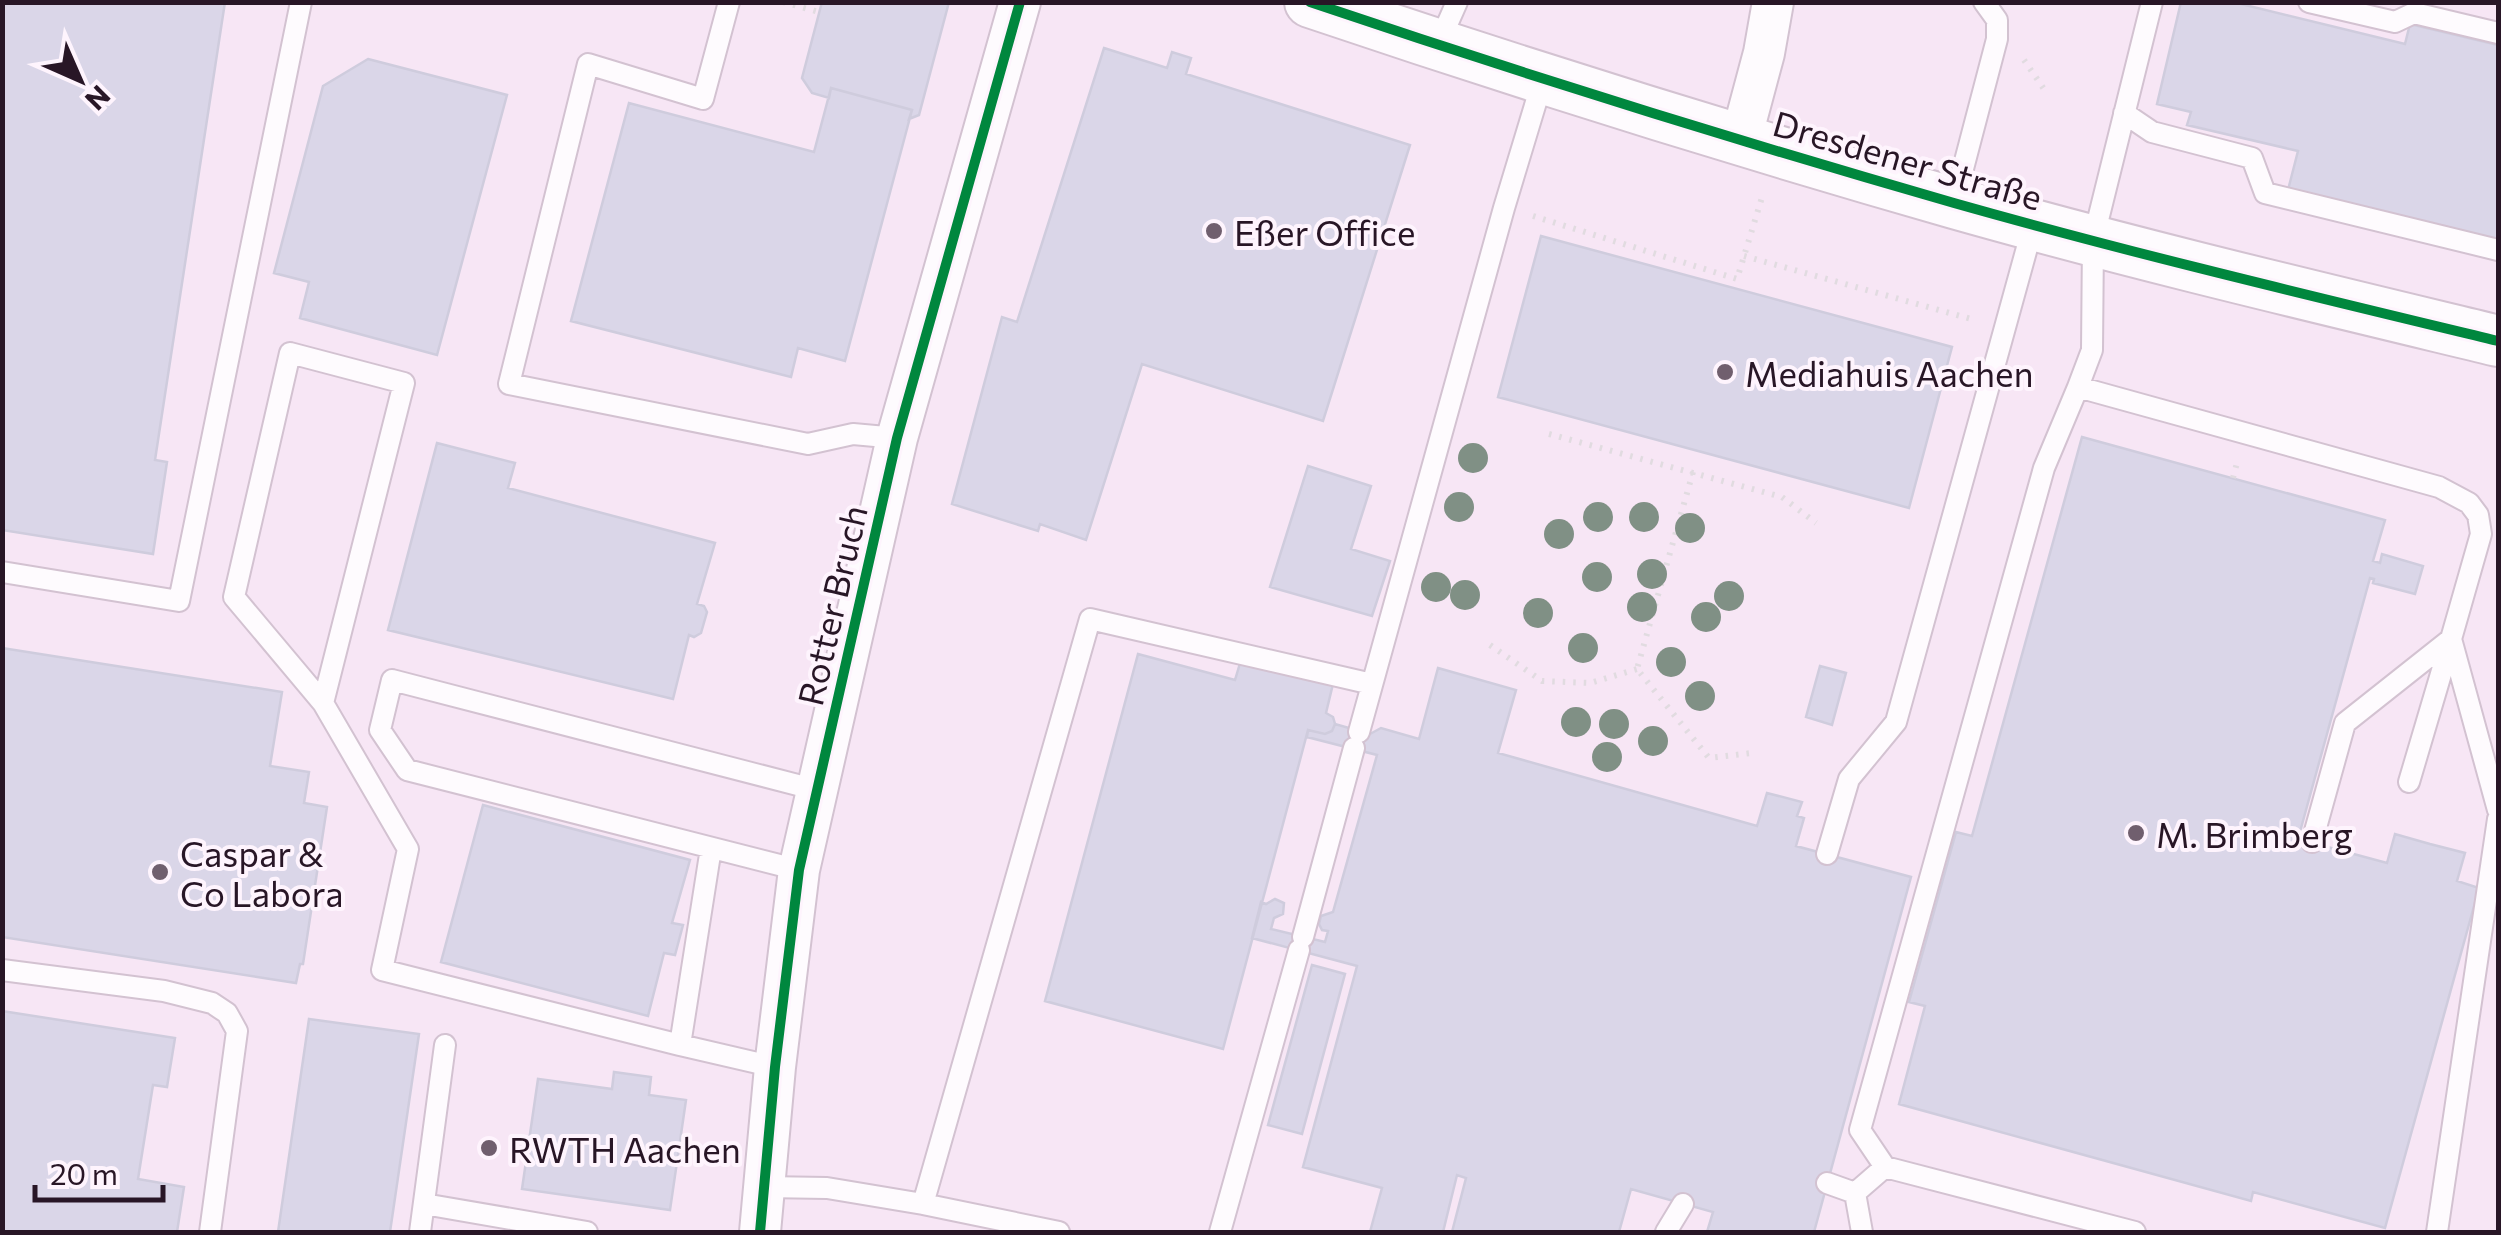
<svg xmlns="http://www.w3.org/2000/svg" width="2501" height="1235" viewBox="0 0 2501 1235" font-family="Commissioner,sans-serif">
<style>
.building{fill:#dad6e8;stroke:#cfccdd;stroke-width:2.5}
.lines{fill:none;stroke-linecap:round;stroke-linejoin:round}
.service-casing{stroke:#d3c2d1;stroke-width:24}
.minor-casing{stroke:#d3c2d1;stroke-width:44}
.tertiary-casing{stroke:#d3c2d1;stroke-width:54}
.path{stroke:#e1dbe0;stroke-width:6;stroke-dasharray:2.5 8;stroke-linecap:butt}
.service{stroke:#fefbfe;stroke-width:20}
.minor{stroke:#fefbfe;stroke-width:40}
.tertiary{stroke:#fefbfe;stroke-width:50}
.cycleway-casing{stroke:#fef4fd;stroke-width:16}
.cycleway{stroke:#00873e;stroke-width:10}
.tree{fill:#809085}
.poi-dot{fill:#705f6e;stroke:#fef4fd;stroke-width:4}
.labels{text-anchor:middle;dominant-baseline:central;stroke-width:8;stroke-linejoin:round;paint-order:stroke}
.street-label{font-size:35px;fill:#281626;stroke:#fef4fd}
.poi-label{font-size:35px;fill:#281626;stroke:#fef4fd;text-anchor:start}
</style>
<rect width="100%" height="100%" fill="#f7e6f5"/>
<!-- building -->
<path class="building" d="M2 2H225L155 460 167 462 153 554 2 530Z
M822 2H949L919 115 909 119 912 110 831 88 829 98 812 93 802 78Z
M2181 2H2233L2405 44 2410 24 2498 45V240L2288 190 2298 151 2187 125 2191 112 2157 104Z
M1104 48 1167 68 1172 52 1191 58 1186 74 1410 145 1323 421 1142 364 1086 540 1040 524 1038 531 952 504 1002 317 1017 322Z
M368 59 507 95 437 355 300 318 309 282 274 273 323 86Z
M831 88 912 110 845 361 798 348 791 377 571 321 629 103 814 152Z
M1541 236 1952 347 1909 508 1498 397Z
M2082 437 2385 520 2373 561 2380 563 2382 554 2423 566 2415 594 2373 583 2374 579 2370 578 2298 839 2387 863 2395 834 2430 844 2465 853 2457 881 2479 888 2385 1228 2253 1192 2251 1201 1899 1104 1925 1006 1909 1002 1956 832 1972 836Z
M437 443 515 463 508 488 715 543 697 604 704 606 707 612 701 633 694 637 689 635 673 699 388 630Z
M1308 466 1371 486 1351 549 1390 561 1372 616 1270 587Z
M2 648 282 692 270 766 309 772 304 803 327 807 303 964H300L296 983 2 937Z
M1138 654 1235 680 1241 660 1333 684 1326 713 1333 717 1335 724 1332 731 1325 734 1308 730 1223 1049 1045 1001Z
M1820 666 1846 673 1832 725 1806 717Z
M1438 668 1516 690 1498 753 1757 826 1767 793 1802 802 1797 816 1804 818 1796 846 1911 877 1814 1232H1707L1713 1212 1631 1189 1619 1232H1452L1466 1178 1457 1175 1443 1232H1370L1382 1188 1303 1167 1357 966 1252 938 1261 902 1266 904 1275 899 1284 903 1283 914 1274 918 1271 929 1325 942 1328 931 1322 930 1319 924 1321 916 1333 912 1377 755 1307 737 1308 730 1325 734 1332 731 1335 724 1370 734 1381 728 1419 739Z
M483 805 690 860 672 923 683 925 675 955 664 953 648 1016 441 962Z
M1312 965 1345 974 1302 1134 1268 1125Z
M2 1011 175 1038 167 1087 153 1085 138 1179 184 1187 177 1232H2Z
M309 1019 419 1034 390 1232H278Z
M614 1072 651 1077 649 1095 686 1100 670 1210 522 1189 538 1079 612 1089Z"/>
<g class="lines">
<!-- service casing -->
<g class="service-casing">
<path id="service" d="M729 2 703 99 588 64 509 384 808 444 853 434 897 438
M2309 2 2395 22 2414 13 2498 33
M1438 45 1457 2
M2124 113 2152 132 2252 158 2265 193 2498 250
M1954 203 1997 39V20L1984 2
M2078 387 2092 350 2093 240 2152 2
M2 572 179 601 301 2
M323 703 234 597 290 353 404 383 323 703 408 849 382 970 680 1045
M1359 732 1504 208 1543 79
M2409 782 2451 640
M2312 842 2345 723 2451 639
M711 848 680 1045 775 1067
M1827 854 1849 779 1896 722 2033 226
M799 870 407 770 380 730 392 680 817 790
M1303 937 1354 748
M2 970 164 991 212 1003 227 1013 237 1031 210 1232
M1827 1183 1855 1193
M764 1187 827 1188 923 1204
M424 1204 587 1232
M420 1232 445 1045
M1059 1232 923 1204 1090 619 1372 684
M1220 1232 1299 950
M1666 1232 1683 1204
M1862 1232 1855 1193 1885 1167
M2135 1232 1885 1167 1860 1130 2044 468 2078 387 2439 487 2469 503 2478 515 2481 534 2451 639 2498 810
M2437 1232 2498 819"/>
</g>
<!-- minor casing -->
<g class="minor-casing">
<path id="minor" d="M1741 139 1764 53 1773 2
M760 1232 775 1067 799 870 897 438 1020 2"/>
</g>
<!-- tertiary casing -->
<g class="tertiary-casing">
<path id="tertiary" d="M1310 2C1523 74 1738 141 1954 203 2134 254 2316 297 2498 341"/>
</g>
<!-- path -->
<path class="path" d="M783 2 819 12
M2024 60 2046 92
M1533 216 1737 279 1763 194
M1744 256 1975 320
M1549 434 1782 497 1816 523
M1693 472 1637 669 1709 758 1752 753
M2233 478 2238 459
M1490 645 1542 681 1590 683 1637 669"/>
<!-- service -->
<use href="#service" class="service"/>
<!-- minor -->
<use href="#minor" class="minor"/>
<!-- tertiary -->
<use href="#tertiary" class="tertiary"/>
<!-- cycleway casing -->
<g class="cycleway-casing">
<path id="cycleway" d="M1310 2C1523 74 1738 141 1954 203 2134 254 2316 297 2498 341
M760 1232 775 1067 799 870 897 438 1020 2"/>
</g>
<!-- cycleway -->
<use href="#cycleway" class="cycleway"/>
</g>
<!-- trees -->
<g class="tree">
<circle cx="1473" cy="458" r="15"/>
<circle cx="1459" cy="507" r="15"/>
<circle cx="1598" cy="517" r="15"/>
<circle cx="1644" cy="517" r="15"/>
<circle cx="1690" cy="528" r="15"/>
<circle cx="1559" cy="534" r="15"/>
<circle cx="1652" cy="574" r="15"/>
<circle cx="1597" cy="577" r="15"/>
<circle cx="1436" cy="587" r="15"/>
<circle cx="1465" cy="595" r="15"/>
<circle cx="1729" cy="596" r="15"/>
<circle cx="1642" cy="607" r="15"/>
<circle cx="1538" cy="613" r="15"/>
<circle cx="1706" cy="617" r="15"/>
<circle cx="1583" cy="648" r="15"/>
<circle cx="1671" cy="662" r="15"/>
<circle cx="1700" cy="696" r="15"/>
<circle cx="1576" cy="722" r="15"/>
<circle cx="1614" cy="724" r="15"/>
<circle cx="1653" cy="741" r="15"/>
<circle cx="1607" cy="757" r="15"/>
</g>
<!-- markers -->
<g class="poi-dot">
<circle cx="1214" cy="231" r="10"/>
<circle cx="1725" cy="372" r="10"/>
<circle cx="2136" cy="833" r="10"/>
<circle cx="160" cy="872" r="10"/>
<circle cx="489" cy="1148" r="10"/>
</g>
<g class="labels">
<!-- street labels -->
<g class="street-label">
<text transform="translate(1908 159) rotate(16)">Dresdener Straße</text>
<text transform="translate(831 605) rotate(-77)">Rotter Bruch</text>
</g>
<!-- poi labels -->
<g class="poi-label">
<text x="1234" y="231">Eßer Office</text>
<text x="1745" y="372">Mediahuis Aachen</text>
<text x="2156" y="833">M. Brimberg</text>
<text x="180" y="852">Caspar &amp;<tspan x="180" dy="40">Co Labora</tspan></text>
<text x="509" y="1148">RWTH Aachen</text>
</g>
</g>
<!-- border -->
<rect width="2501" height="1235" fill="none" stroke="#281626" stroke-width="10"/>
<!-- north arrow -->
<g transform="translate(80 80) rotate(135)" stroke="#fef4fd" stroke-width="8" paint-order="stroke">
<path d="M0-8L18 38L0 25L-18 38Z" fill="#281626"/>
<text y="-15" font-size="28" font-weight="bold" text-anchor="middle" fill="#281626">N</text>
</g>
<!-- scale -->
<path d="M35 1185v15h128v-15" fill="none" stroke="#281626" stroke-width="5"/>
<text x="50" y="1185" font-size="30" fill="#281626" stroke="#fef4fd" stroke-width="8" paint-order="stroke">20 m</text>
</svg>
